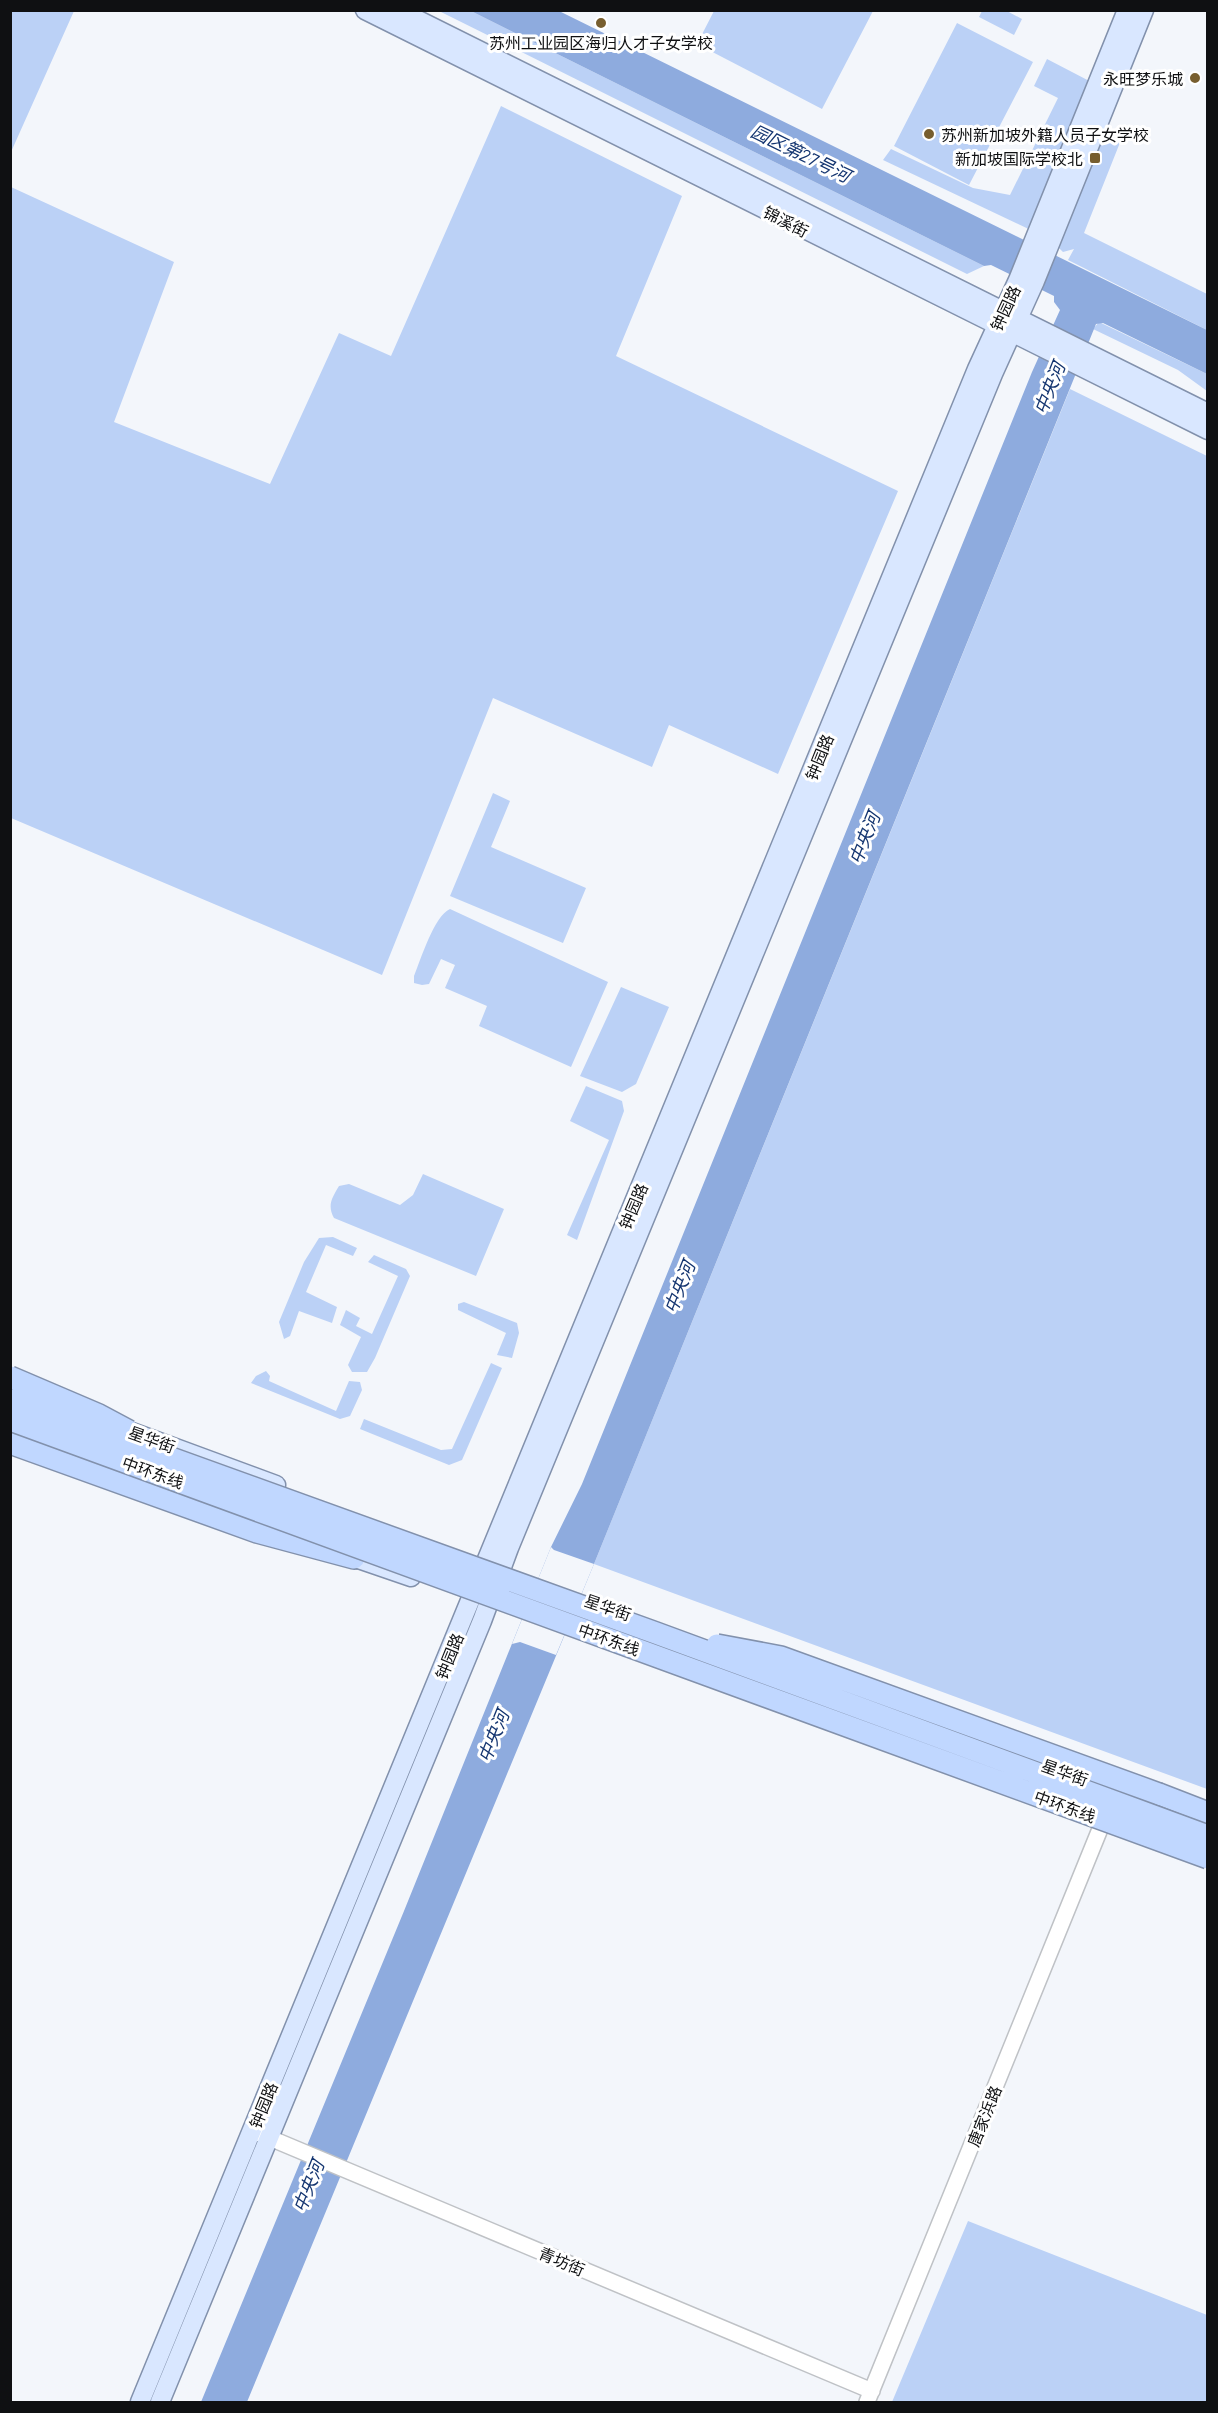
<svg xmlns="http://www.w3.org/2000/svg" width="1218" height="2413" viewBox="0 0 1218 2413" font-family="Barlow,'Noto Sans SC',sans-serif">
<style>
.green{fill:#bbd1f6}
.water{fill:#8eabde}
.pier{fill:#f3f6fb}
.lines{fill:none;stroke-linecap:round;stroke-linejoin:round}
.minor-casing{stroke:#bfc2c6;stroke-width:18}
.major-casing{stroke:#8291ac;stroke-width:21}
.highway-casing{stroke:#8291ac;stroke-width:24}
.minor{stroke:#fff;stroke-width:15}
.major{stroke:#d9e7ff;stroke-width:18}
.highway{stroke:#c0d7ff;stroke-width:21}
.highway-bridge-casing{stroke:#8291ac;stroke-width:24;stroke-linecap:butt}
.highway-bridge{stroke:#c0d7ff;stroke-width:21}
.poi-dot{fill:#775e2f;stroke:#fff;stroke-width:2}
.labels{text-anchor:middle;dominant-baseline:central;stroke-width:6;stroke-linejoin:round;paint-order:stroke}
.poi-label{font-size:16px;fill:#0f1012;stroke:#fff;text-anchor:end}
.street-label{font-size:16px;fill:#0f1012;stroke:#fff}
.water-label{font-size:18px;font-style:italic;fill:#143570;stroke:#fff}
</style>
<rect width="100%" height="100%" fill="#f3f6fb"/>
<!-- green -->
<path class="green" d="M11 10 74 11 11 152 10 11Z
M1005 10 1022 19 1014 35 979 17 982 11Z
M439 11H471L984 266 967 274Z
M714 11V10L873 11 822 109 697 44Z
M957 23 1033 62 969 185 894 146Z
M1047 59 1097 85 1037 233 883 160 891 149 973 188 1010 195 1058 98 1034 86Z
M501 106 682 196 616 356 898 491 778 774 669 725 652 767 493 698 382 975 11 818V187L174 262 114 422 270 484 339 333 391 356Z
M1106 129 1123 135 1084 233 1207 294V330L1068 260 1074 249 1063 252 1056 245 1093 149Z
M1099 322 1207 374V391L1178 370 1093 329Z
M1070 389 1207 456V1789L594 1564Z
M493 793 510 801 491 847 586 888 563 943 450 896Z
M450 909 608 982 571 1067 479 1026 487 1006 445 988 455 965 441 959 429 984 422 985 414 983V976C421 959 434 916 450 909Z
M621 987 669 1007 636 1084 622 1092 580 1076Z
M586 1086 622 1101 624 1111 577 1240 567 1235 609 1140 570 1121Z
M423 1174 504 1209 476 1276 334 1218C327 1205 332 1198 339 1186L349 1184 400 1205 413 1195Z
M333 1237 357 1248 353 1256 326 1245 306 1292 337 1307 332 1323 299 1311 290 1336 284 1339 279 1322 304 1262 319 1238Z
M374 1255 406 1269 410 1276 375 1358 367 1372H352L348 1365 361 1337 340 1325 346 1310 360 1318 356 1326 372 1334 398 1276 368 1262Z
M464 1302 517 1323 519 1333 512 1358 497 1355 506 1333 458 1310V1304Z
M491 1363 502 1368 462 1460 449 1465 360 1429 364 1419 441 1450 452 1449Z
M266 1371 270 1376 269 1381 336 1411 349 1381 360 1382 362 1390 350 1416 340 1419 251 1383 256 1376Z
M968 2221 1207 2315V2402H892Z"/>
<!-- water -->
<path class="water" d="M471 11H559L1207 330V374L1103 323 1096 324 594 1564 247 2402H201L404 1911 551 1547 582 1484 1032 372 1060 310 1054 302V296L991 265 984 266Z"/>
<!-- pier -->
<path class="pier" d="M551 1547 554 1550 594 1564 556 1655 520 1642 512 1644Z"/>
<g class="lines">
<!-- minor casing -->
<g class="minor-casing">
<path id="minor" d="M258 2133 872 2391
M867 2402 1100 1829"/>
</g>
<!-- major casing -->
<g class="major-casing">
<path id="major" d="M365 10 1208 430
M398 10 1208 413
M116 1426 276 1485
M341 1553 411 1577
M911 1715 1099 1785
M140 2402 977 369 1018 280 1127 10
M160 2402 482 1621 509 1548 993 374 1035 281 1144 10"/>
</g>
<!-- highway casing -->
<g class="highway-casing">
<path id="highway" d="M10 1443 257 1532 354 1558
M1159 1794 1208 1813"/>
</g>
<!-- minor -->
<use href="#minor" class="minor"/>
<!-- major -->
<use href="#major" class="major"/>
<!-- highway -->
<use href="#highway" class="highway"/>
<!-- highway-bridge casing -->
<g class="highway-bridge-casing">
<path id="highway-bridge" d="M10 1377 99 1415 129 1431
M10 1400 656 1633 1208 1836
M10 1420 1208 1858
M717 1645 781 1657 1159 1794"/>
</g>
<!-- highway-bridge -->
<use href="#highway-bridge" class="highway-bridge"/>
</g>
<!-- markers -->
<g class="poi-dot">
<circle cx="601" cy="23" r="6"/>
<circle cx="1195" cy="78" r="6"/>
<circle cx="929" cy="134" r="6"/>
<rect x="1089" y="152" width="12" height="12" rx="3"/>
</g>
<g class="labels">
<!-- poi labels -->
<g class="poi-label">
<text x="601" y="42" text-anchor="middle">苏州工业园区海归人才子女学校</text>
<text x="1183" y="78">永旺梦乐城</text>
<text x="941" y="134" text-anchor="start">苏州新加坡外籍人员子女学校</text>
<text x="1083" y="158">新加坡国际学校北</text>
</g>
<!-- street labels -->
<g class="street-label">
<text transform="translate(786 221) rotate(27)">锦溪街</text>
<text transform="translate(1005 308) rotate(-65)">钟园路</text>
<text transform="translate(819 757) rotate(-68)">钟园路</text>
<text transform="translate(633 1206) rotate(-67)">钟园路</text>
<text transform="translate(152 1439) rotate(20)">星华街</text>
<text transform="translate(153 1472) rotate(20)">中环东线</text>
<text transform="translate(608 1607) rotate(19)">星华街</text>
<text transform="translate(609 1639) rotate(20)">中环东线</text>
<text transform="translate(449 1656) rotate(-68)">钟园路</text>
<text transform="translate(1065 1772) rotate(20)">星华街</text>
<text transform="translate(1065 1806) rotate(20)">中环东线</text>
<text transform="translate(263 2105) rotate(-68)">钟园路</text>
<text transform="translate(984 2116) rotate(-68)">唐家浜路</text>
<text transform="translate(562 2261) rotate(23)">青坊街</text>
</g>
<!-- water labels -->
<g class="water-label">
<text transform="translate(801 153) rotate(26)">园区第27号河</text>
<text transform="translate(1049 388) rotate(-68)">中央河</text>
<text transform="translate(864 838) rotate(-68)">中央河</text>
<text transform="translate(679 1287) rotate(-68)">中央河</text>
<text transform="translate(493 1736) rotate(-68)">中央河</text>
<text transform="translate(308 2186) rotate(-68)">中央河</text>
</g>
</g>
<!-- border -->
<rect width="1218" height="2413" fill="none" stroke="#0f1012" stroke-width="24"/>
</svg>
